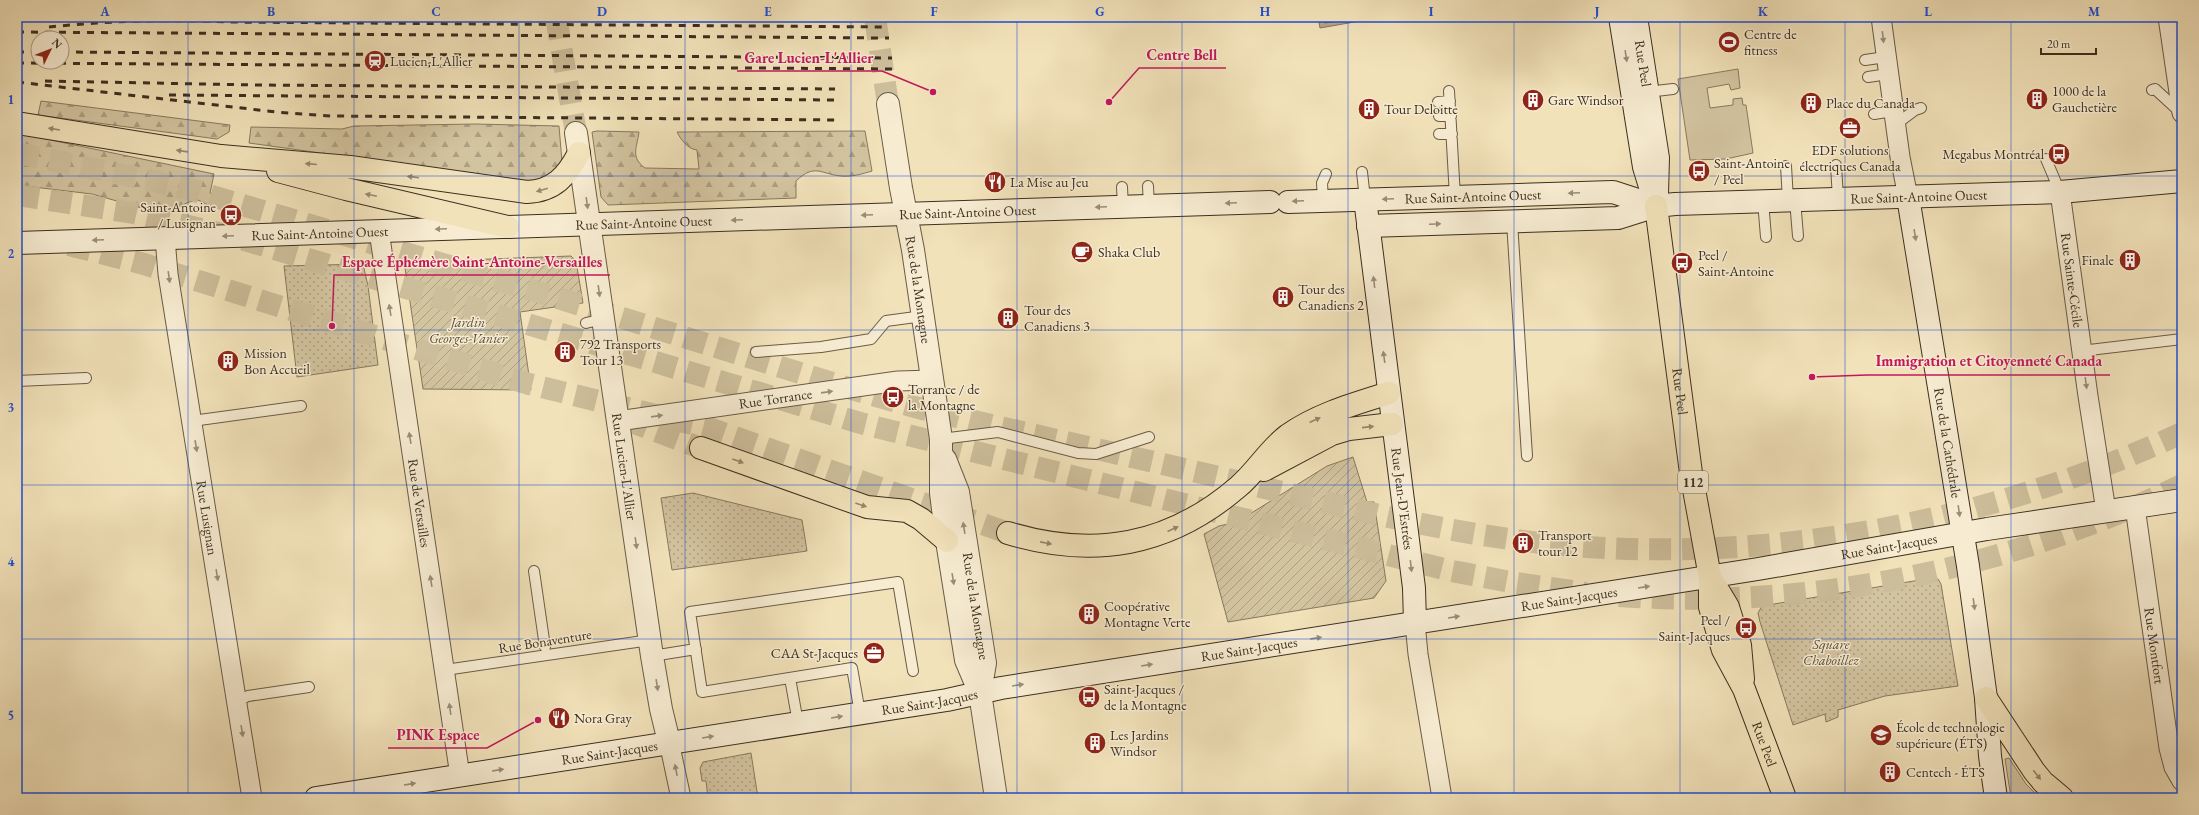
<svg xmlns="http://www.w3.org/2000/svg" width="2199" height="815" viewBox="0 0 2199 815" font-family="'EB Garamond',serif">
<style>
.grass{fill:#d3c4a0;stroke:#877a60}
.forest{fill:url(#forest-firs);stroke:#877a60}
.park{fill:url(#park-dots);stroke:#877a60}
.garden{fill:url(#garden-furrows);stroke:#877a60}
.water{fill:#b4a585;stroke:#84765c}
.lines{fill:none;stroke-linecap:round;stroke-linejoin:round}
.shore{stroke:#786a52;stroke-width:1}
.tertiary-tunnel{stroke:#cdbe9b;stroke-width:22;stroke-dasharray:22 11;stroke-linecap:butt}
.trunk-tunnel{stroke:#cdbe9b;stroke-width:22;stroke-dasharray:22 11;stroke-linecap:butt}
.service-casing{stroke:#695c46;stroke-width:12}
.minor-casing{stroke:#695c46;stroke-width:21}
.tertiary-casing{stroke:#695c46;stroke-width:24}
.secondary-casing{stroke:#3b2f1f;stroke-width:24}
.primary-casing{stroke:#3b2f1f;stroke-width:24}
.trunk-casing{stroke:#3b2f1f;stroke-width:24}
.service{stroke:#f7ecd2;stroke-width:10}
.minor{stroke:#f7ecd2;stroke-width:19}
.tertiary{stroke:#f7ecd2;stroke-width:22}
.secondary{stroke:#f7ecd2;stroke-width:22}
.primary{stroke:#f2e2ba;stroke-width:22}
.trunk{stroke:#f2e2ba;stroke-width:22}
.rail{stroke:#3b2f1f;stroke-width:3;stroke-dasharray:7 7;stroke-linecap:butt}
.oneway{fill:#998e78}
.oneway2{fill:#96886c}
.grid{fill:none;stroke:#1d4ed8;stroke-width:1;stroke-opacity:0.55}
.labels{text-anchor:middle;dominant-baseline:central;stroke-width:3;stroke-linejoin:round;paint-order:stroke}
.shield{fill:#f7ecd2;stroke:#736855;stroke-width:1}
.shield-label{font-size:13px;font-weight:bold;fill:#3b2f1f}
.poi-label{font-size:14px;fill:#3b2f1f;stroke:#f7ecd2;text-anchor:start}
.street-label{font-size:14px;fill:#3b2f1f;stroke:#f7ecd2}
.park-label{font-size:14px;font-style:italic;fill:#594d39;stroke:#f7ecd2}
.leader{fill:none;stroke:#c2185b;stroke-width:1.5}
.callout-dot{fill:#c2185b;stroke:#f7ecd2;stroke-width:1.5}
.callout-label{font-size:15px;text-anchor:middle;font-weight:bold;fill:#c2185b;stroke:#f7ecd2;stroke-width:3;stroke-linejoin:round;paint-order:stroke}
.neatline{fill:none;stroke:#1d4ed8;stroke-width:1.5}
.grid-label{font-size:13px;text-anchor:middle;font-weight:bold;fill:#1d4ed8}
</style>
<defs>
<pattern id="forest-firs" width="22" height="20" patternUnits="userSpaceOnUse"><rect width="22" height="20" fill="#d3c4a0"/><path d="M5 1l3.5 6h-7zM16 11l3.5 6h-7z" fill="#aca082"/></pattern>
<pattern id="park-dots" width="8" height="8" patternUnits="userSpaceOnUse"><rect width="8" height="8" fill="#d3c4a0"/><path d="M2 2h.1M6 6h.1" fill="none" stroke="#aca082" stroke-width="1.8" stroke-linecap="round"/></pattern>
<pattern id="garden-furrows" width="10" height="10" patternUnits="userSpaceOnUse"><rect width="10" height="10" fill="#d3c4a0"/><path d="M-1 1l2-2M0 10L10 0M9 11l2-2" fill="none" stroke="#aca082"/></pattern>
</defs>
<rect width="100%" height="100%" fill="#f2e2ba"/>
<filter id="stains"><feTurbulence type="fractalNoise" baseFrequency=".005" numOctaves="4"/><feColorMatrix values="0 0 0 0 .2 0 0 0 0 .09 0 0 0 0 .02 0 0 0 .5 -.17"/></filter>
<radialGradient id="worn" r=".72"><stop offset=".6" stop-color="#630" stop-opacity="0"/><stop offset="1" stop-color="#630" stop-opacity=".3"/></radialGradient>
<!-- grass -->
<path class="grass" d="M1738 69 1740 88 1731 90 1729 84 1707 88 1710 108 1733 105V99L1742 98 1743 105H1746L1753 153 1726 159 1690 160 1678 79Z
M2009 758 2026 784 2040 798H2011L2005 759Z"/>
<!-- forest -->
<path class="forest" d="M41 101 230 125 229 132 217 139 38 115Z
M475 124 559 126 562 162 553 177 528 182 249 143 251 127 342 129 354 126Z
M597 131 639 132C637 148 630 157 645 168L699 169 697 150C688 149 681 140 677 132L865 131 872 171C862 174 852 177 841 176 820 174 815 163 796 181V198L608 205 601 197 592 132Z
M17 133 214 174 210 193 214 194 210 206 198 200 189 202 170 211 156 212 92 194 17 185Z"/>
<!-- park -->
<path class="park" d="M363 264 368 286 378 365 297 377 284 266Z
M693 493 802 520 807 551 672 570 661 498Z
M1932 578 1938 579 1941 584 1958 686 1885 696 1838 710V717L1826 722 1825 714 1793 725 1760 622 1758 613 1762 606Z
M751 753 758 798H708L706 781H702L700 768 703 762Z"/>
<!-- garden -->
<path class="garden" d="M571 256 576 261 583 303 520 312 531 390 423 389 405 268 409 262Z
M1353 457 1367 502H1374L1386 581 1374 598 1228 622 1204 534 1219 526 1237 522 1327 466Z"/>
<!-- water -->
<path class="water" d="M1318 17H1383L1320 28Z"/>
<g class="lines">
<!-- shore -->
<path class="shore" d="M1322 17 1325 23 1359 17"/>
<!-- tertiary-tunnel -->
<path class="tertiary-tunnel" d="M556 17 576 133
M875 17 888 104"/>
<!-- trunk-tunnel -->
<path class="trunk-tunnel" d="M17 153 178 186 538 292 865 393 922 409C1025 433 1129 456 1232 480 1337 505 1442 533 1550 544 1766 565 1985 524 2182 433
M17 195 133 213 231 236 864 424 1452 571 1516 583 1586 593
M69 245 144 264 529 384 709 428 1008 533
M626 420 701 448
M1619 596C1814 610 2006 569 2182 485"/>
<!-- service casing -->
<g class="service-casing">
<path id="service" d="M1865 60 1886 57
M1868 77 1888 74
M2152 90 2155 89 2180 112
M1449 91 1455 197
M1647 92 1673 89
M1438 102 1450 101
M1874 114 1893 111
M1439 116H1451
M1895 125 1915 110 1921 108
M1439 134H1452
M2046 159 2060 192
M1836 165 1838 199
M1786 166 1788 200
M1362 172 1365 199
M1148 186 1149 206
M1122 187 1123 207
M1795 200 1798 236
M1323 201 1322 183 1326 174
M1763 201 1766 237
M1512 222 1527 456
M586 323 603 319
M2081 351 2182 339
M756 352 821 347 871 339 886 321 923 316
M17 381 86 378
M192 421 301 406
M941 439 998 432 1078 453 1096 454 1149 437
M534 571 545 647
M652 656 696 649
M445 670 650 640
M790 678 798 723
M237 701 248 696 309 687
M860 713 852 668 702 692 690 612 898 582 913 671"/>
</g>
<!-- minor casing -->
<g class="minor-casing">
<g id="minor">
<path d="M1881 17 1900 157 1908 197"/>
<path d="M2168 17 2182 113"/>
<path id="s1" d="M2060 192 2088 396 2106 511"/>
<path id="s2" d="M379 231 460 776"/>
<path id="s3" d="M165 238 168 274 252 798"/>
<path id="s4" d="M618 421 898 381 932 380"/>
<path id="s5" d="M2135 507 2169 748 2174 767 2182 781"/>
<path d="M1415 623 1418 654 1442 798"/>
<path d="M669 742 681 798"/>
</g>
</g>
<!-- tertiary casing -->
<g class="tertiary-casing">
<g id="tertiary">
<path id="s6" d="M888 104 901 188 913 250 941 439V493L947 541 966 660 980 693 996 798"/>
<path id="s7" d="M576 133 652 656 661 709 669 742"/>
<path id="s8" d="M945 459 958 492 985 663 980 693"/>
</g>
</g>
<!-- secondary casing -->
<g class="secondary-casing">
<g id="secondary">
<path d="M1620 17 1644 167 1656 206"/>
<path id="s9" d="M1636 17 1658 158 1657 194"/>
<path id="s10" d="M1908 197 1968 566 1986 698 1990 756 1996 798"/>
<path id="s11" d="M1365 199 1414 588 1415 623"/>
<path id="s12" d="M1288 202 1613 192 1656 206"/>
<path id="s13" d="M1368 226 1618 218 1656 206 1675 204 2060 192 2182 181"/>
<path id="s14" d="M17 243 1270 202"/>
<path id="s15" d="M316 798 947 700 1001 688 1758 569 1987 529 2182 500"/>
</g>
</g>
<!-- primary casing -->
<g class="primary-casing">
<g id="primary">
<path id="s16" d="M1656 206 1691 473 1710 577V607L1723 650 1744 689 1785 798"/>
<path d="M1710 577 1728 607 1740 645 1743 679"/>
</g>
</g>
<!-- trunk casing -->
<g class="trunk-casing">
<path id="trunk" d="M17 123 221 156 350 167 527 192C554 191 567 176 579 153
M278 171 346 189 508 227
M701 448 867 507 907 511 921 519 947 541
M1264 470 1332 434 1349 429 1392 424
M1008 533C1094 559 1169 546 1238 487 1256 472 1269 449 1288 435 1318 414 1354 404 1389 393
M1986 698 2034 771 2043 782 2062 798"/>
</g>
<!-- service -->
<use href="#service" class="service"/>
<!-- minor -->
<use href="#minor" class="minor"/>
<!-- tertiary -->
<use href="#tertiary" class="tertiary"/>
<!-- secondary -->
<use href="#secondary" class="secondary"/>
<!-- primary -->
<use href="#primary" class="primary"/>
<!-- trunk -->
<use href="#trunk" class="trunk"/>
<!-- rail -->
<path class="rail" d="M49 27C108 21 167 19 227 22L886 27
M17 32 889 38
M17 52H38
M62 52 892 58
M17 63 894 69
M45 81 256 85 835 89
M17 82 276 112 331 116 841 120
M169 95 836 100"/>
</g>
<!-- one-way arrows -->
<defs><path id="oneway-solid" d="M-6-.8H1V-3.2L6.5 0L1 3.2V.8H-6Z"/></defs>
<g class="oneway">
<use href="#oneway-solid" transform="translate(1883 37) rotate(83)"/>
<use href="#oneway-solid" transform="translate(1626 56) rotate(81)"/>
<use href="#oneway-solid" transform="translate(1574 193) rotate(178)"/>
<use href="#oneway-solid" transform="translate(1388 199) rotate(178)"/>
<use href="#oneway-solid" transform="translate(1298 201) rotate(178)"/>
<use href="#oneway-solid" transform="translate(587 203) rotate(82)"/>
<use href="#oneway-solid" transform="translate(1231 203) rotate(178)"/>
<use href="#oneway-solid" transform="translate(1101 207) rotate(178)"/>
<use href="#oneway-solid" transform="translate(867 215) rotate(178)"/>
<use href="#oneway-solid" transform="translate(737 220) rotate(178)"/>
<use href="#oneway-solid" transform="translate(1435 224) rotate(-2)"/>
<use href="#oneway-solid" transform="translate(441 229) rotate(178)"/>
<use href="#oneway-solid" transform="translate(1915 235) rotate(81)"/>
<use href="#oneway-solid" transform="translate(228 236) rotate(178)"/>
<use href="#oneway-solid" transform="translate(98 240) rotate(178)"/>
<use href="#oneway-solid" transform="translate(169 277) rotate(82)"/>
<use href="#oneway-solid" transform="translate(1374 282) rotate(-97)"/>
<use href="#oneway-solid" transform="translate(599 291) rotate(82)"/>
<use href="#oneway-solid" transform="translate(390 310) rotate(-99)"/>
<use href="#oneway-solid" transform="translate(1384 357) rotate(-98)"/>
<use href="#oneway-solid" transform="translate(2086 383) rotate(82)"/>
<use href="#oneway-solid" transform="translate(827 392) rotate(-8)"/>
<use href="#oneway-solid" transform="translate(657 416) rotate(-8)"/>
<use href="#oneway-solid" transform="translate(410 438) rotate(-99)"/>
<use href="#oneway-solid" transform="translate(196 446) rotate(81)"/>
<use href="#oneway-solid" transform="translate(1959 511) rotate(82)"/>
<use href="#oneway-solid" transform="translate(964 528) rotate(-99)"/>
<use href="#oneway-solid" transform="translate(636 543) rotate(82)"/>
<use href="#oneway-solid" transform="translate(1411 566) rotate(83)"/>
<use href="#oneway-solid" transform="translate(217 575) rotate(81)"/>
<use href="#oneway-solid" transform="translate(953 579) rotate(81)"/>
<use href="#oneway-solid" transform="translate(431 581) rotate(-99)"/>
<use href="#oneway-solid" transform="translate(1644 587) rotate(-9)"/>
<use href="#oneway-solid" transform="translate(1974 604) rotate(82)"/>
<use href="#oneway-solid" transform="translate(1454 617) rotate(-9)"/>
<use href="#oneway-solid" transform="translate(1316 638) rotate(-9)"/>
<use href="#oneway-solid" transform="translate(1147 665) rotate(-9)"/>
<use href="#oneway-solid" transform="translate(657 685) rotate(81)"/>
<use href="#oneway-solid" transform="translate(1018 685) rotate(-9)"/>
<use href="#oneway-solid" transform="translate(450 709) rotate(-98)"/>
<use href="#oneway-solid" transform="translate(837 717) rotate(-9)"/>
<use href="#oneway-solid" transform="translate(242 731) rotate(81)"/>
<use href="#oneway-solid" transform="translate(708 737) rotate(-9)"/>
<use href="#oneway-solid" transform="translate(498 770) rotate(-9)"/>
<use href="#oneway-solid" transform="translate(676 770) rotate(-101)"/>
<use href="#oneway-solid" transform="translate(410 784) rotate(-9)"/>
</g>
<g class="oneway2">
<use href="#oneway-solid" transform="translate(54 129) rotate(-171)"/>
<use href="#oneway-solid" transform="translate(182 151) rotate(-172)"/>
<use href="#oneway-solid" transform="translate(311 164) rotate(-175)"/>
<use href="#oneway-solid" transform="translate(413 177) rotate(-173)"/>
<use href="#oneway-solid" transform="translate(542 190) rotate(164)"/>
<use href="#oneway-solid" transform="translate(371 195) rotate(-168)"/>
<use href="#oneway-solid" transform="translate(1315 420) rotate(-25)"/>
<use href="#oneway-solid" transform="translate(1368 427) rotate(-6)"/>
<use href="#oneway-solid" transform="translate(738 461) rotate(20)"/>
<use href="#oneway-solid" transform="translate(861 505) rotate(19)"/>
<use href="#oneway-solid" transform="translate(1173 529) rotate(-24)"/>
<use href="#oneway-solid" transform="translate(1046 543) rotate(11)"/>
<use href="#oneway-solid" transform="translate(2037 775) rotate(52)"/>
</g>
<!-- grid -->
<path class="grid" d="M188 17V798M354 17V798M519 17V798M685 17V798M851 17V798M1017 17V798M1182 17V798M1348 17V798M1514 17V798M1680 17V798M1845 17V798M2011 17V798M17 176H2182M17 330H2182M17 485H2182M17 639H2182"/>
<!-- icons -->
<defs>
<g id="stadium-disc" transform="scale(1.15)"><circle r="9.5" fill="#8f2418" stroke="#f7ecd2"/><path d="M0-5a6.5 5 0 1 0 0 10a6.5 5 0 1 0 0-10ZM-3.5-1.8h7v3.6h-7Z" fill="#fff"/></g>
<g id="station-disc" transform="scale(1.15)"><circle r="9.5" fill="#8f2418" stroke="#f7ecd2"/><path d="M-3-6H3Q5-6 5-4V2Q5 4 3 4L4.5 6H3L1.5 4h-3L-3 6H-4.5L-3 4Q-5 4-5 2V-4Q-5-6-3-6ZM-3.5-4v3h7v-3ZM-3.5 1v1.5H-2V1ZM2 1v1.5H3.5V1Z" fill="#fff"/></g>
<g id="building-disc" transform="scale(1.15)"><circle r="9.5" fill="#8f2418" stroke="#f7ecd2"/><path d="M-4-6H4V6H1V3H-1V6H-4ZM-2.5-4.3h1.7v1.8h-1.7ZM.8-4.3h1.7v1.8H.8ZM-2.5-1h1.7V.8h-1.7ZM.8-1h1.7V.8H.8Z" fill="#fff"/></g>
<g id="office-disc" transform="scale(1.15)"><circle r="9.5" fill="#8f2418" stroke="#f7ecd2"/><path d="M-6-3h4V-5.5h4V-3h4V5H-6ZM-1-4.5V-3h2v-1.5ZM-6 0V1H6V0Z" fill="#fff"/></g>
<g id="bus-disc" transform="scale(1.15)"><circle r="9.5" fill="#8f2418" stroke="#f7ecd2"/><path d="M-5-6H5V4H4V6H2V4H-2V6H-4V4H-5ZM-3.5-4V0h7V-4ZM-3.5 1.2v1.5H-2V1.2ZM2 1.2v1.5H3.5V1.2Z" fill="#fff"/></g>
<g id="restaurant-disc" transform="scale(1.15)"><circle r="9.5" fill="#8f2418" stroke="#f7ecd2"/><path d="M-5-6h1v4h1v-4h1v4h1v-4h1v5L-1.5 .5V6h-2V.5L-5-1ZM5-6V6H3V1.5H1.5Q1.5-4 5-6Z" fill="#fff"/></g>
<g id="cafe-disc" transform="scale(1.15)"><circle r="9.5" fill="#8f2418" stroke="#f7ecd2"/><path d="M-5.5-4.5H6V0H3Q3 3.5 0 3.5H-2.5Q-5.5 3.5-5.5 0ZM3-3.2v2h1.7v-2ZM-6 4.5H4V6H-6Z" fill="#fff"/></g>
<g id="university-disc" transform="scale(1.15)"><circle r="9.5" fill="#8f2418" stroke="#f7ecd2"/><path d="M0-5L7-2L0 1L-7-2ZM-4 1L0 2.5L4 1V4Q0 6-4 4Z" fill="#fff"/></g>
</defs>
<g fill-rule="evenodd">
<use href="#stadium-disc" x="1729" y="42"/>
<use href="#station-disc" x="375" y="61"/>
<use href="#building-disc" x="2037" y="99"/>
<use href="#building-disc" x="1533" y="100"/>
<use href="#building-disc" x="1811" y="103"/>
<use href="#building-disc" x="1369" y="109"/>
<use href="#office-disc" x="1850" y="128"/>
<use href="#bus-disc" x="2059" y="154"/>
<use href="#bus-disc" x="1699" y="171"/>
<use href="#restaurant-disc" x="995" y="182"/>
<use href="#bus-disc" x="231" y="215"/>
<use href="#cafe-disc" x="1082" y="252"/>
<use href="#building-disc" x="2130" y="260"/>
<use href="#bus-disc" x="1682" y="263"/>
<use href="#building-disc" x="1283" y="297"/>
<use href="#building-disc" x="1008" y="318"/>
<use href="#building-disc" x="565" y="352"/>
<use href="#building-disc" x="228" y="361"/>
<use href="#bus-disc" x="893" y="397"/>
<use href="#building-disc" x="1523" y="543"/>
<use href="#building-disc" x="1089" y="614"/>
<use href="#bus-disc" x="1746" y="628"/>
<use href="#office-disc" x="874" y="653"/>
<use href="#bus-disc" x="1089" y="697"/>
<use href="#restaurant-disc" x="559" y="718"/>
<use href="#university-disc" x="1881" y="735"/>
<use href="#building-disc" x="1095" y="743"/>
<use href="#building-disc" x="1890" y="772"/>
</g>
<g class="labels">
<!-- shield labels -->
<rect class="shield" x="1678" y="471" width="30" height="22" rx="3"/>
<g class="shield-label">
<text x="1693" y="482">112</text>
</g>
<!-- poi labels -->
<g class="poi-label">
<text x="1744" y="34">Centre de<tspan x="1744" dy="16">fitness</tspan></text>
<text x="390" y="61">Lucien-L'Allier</text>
<text x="2052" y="91">1000 de la<tspan x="2052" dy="16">Gauchetière</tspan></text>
<text x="1548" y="100">Gare Windsor</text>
<text x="1826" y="103">Place du Canada</text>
<text x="1384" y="109">Tour Deloitte</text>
<text x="1850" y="150" text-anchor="middle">EDF solutions<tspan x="1850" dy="16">électriques Canada</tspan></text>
<text x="2044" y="154" text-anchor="end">Megabus Montréal</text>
<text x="1714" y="163">Saint-Antoine<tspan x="1714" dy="16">/ Peel</tspan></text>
<text x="1010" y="182">La Mise au Jeu</text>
<text x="216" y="207" text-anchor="end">Saint-Antoine<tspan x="216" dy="16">/ Lusignan</tspan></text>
<text x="1098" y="252">Shaka Club</text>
<text x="1698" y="255">Peel /<tspan x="1698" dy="16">Saint-Antoine</tspan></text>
<text x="2114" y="260" text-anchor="end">Finale</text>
<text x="1298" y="289">Tour des<tspan x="1298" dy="16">Canadiens 2</tspan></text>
<text x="1024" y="310">Tour des<tspan x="1024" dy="16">Canadiens 3</tspan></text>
<text x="580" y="344">792 Transports<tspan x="580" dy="16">Tour 13</tspan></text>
<text x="244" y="353">Mission<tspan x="244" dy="16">Bon Accueil</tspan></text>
<text x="908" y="389">Torrance / de<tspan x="908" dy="16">la Montagne</tspan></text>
<text x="1538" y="535">Transport<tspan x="1538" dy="16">tour 12</tspan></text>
<text x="1104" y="606">Coopérative<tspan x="1104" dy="16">Montagne Verte</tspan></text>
<text x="1730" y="620" text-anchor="end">Peel /<tspan x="1730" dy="16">Saint-Jacques</tspan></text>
<text x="858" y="653" text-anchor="end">CAA St-Jacques</text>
<text x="1104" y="689">Saint-Jacques /<tspan x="1104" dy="16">de la Montagne</tspan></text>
<text x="574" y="718">Nora Gray</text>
<text x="1896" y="727">École de technologie<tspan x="1896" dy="16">supérieure (ÉTS)</tspan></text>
<text x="1110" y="735">Les Jardins<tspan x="1110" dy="16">Windsor</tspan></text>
<text x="1906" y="772">Centech - ÉTS</text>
</g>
<!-- street labels -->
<g class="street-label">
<text stroke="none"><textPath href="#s9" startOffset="47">Rue Peel</textPath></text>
<text stroke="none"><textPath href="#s12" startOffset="185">Rue Saint-Antoine Ouest</textPath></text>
<text stroke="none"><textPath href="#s13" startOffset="553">Rue Saint-Antoine Ouest</textPath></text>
<text stroke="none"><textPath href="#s14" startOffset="951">Rue Saint-Antoine Ouest</textPath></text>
<text stroke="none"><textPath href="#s14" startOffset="627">Rue Saint-Antoine Ouest</textPath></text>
<text stroke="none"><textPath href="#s14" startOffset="303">Rue Saint-Antoine Ouest</textPath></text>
<text stroke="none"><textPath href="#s1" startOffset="89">Rue Sainte-Cécile</textPath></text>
<text stroke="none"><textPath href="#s6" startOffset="188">Rue de la Montagne</textPath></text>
<text stroke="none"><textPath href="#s16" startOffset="187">Rue Peel</textPath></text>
<text stroke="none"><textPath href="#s4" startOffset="159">Rue Torrance</textPath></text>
<text stroke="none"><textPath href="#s10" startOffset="249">Rue de la Cathédrale</textPath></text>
<text stroke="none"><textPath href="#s7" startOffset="337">Rue Lucien-L'Allier</textPath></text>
<text stroke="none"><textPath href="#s11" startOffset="302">Rue Jean-D'Estrées</textPath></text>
<text stroke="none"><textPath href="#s2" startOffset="275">Rue de Versailles</textPath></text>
<text stroke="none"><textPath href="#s3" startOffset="283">Rue Lusignan</textPath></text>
<text stroke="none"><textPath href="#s15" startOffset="1593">Rue Saint-Jacques</textPath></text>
<text stroke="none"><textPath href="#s15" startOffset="1269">Rue Saint-Jacques</textPath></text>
<text stroke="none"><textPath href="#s8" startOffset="151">Rue de la Montagne</textPath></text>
<text transform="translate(545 641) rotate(-9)">Rue Bonaventure</text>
<text stroke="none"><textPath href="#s5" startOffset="140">Rue Montfort</textPath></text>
<text stroke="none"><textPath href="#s15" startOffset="945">Rue Saint-Jacques</textPath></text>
<text stroke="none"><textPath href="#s15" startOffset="621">Rue Saint-Jacques</textPath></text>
<text stroke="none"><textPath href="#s16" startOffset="553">Rue Peel</textPath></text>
<text stroke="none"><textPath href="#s15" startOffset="297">Rue Saint-Jacques</textPath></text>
</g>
<!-- park labels -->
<g class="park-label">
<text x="468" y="322">Jardin<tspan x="468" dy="16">Georges-Vanier</tspan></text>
<text x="1831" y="644">Square<tspan x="1831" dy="16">Chaboillez</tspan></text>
</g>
</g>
<!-- callouts -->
<path class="leader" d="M1109 102L1139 68H1226M933 92L882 71H737M332 326L334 275H610M1812 377L1867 375H2110M538 720L487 748H388"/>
<g class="callout-dot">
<circle cx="1109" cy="102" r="4"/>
<circle cx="933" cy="92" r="4"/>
<circle cx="332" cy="326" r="4"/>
<circle cx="1812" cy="377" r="4"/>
<circle cx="538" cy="720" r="4"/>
</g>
<g class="callout-label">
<text x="1182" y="60">Centre Bell</text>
<text x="809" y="63">Gare Lucien-L'Allier</text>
<text x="472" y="267">Espace Éphémère Saint-Antoine-Versailles</text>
<text x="1989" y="366">Immigration et Citoyenneté Canada</text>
<text x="438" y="740">PINK Espace</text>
</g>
<!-- margin -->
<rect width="2199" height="815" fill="none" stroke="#f2e2ba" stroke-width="44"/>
<!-- north arrow -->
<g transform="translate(50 50) rotate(47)"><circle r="19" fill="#f7ecd2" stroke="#aca08a"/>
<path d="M0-3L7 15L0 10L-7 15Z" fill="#8f2418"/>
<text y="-6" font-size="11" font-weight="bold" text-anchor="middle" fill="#3b2f1f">N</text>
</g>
<!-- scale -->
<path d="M2041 48v6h55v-6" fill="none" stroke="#3b2f1f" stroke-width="2"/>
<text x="2047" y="48" font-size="12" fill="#3b2f1f" stroke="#f7ecd2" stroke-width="3" paint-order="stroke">20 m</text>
<rect x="22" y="22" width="2155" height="771" class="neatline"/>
<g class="grid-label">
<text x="105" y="16">A</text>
<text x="271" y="16">B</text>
<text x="436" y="16">C</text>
<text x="602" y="16">D</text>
<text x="768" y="16">E</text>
<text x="934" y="16">F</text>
<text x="1100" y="16">G</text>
<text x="1265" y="16">H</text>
<text x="1431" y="16">I</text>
<text x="1597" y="16">J</text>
<text x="1763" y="16">K</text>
<text x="1928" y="16">L</text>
<text x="2094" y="16">M</text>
<text x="11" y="104">1</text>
<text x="11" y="258">2</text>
<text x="11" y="412">3</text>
<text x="11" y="566">4</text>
<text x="11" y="720">5</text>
</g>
<rect width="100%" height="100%" filter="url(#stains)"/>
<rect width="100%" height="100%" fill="url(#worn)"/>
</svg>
